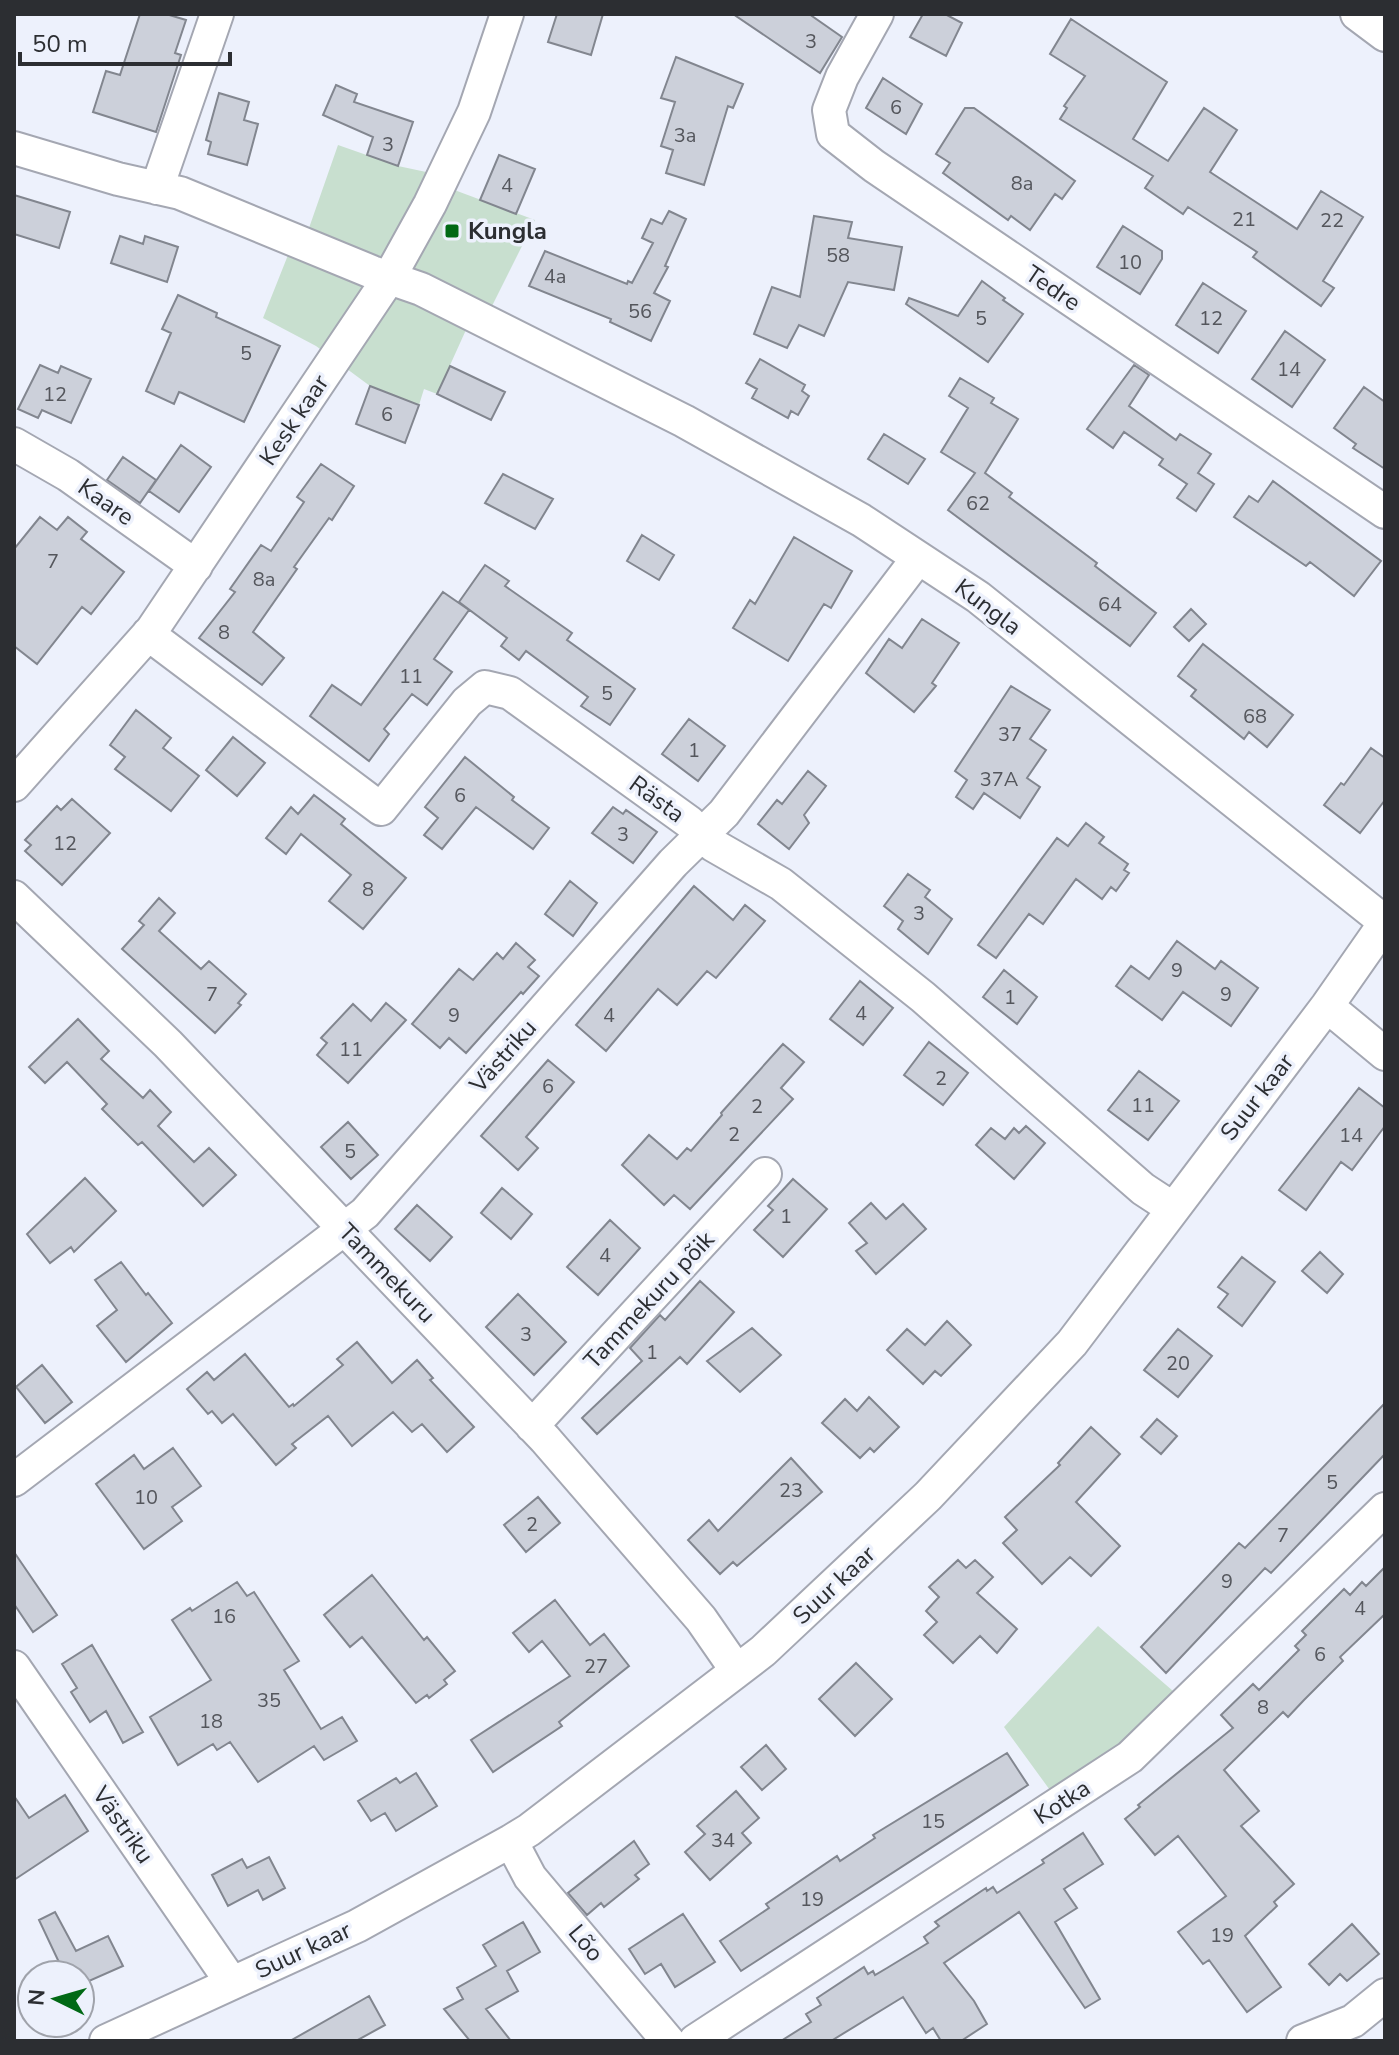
<svg xmlns="http://www.w3.org/2000/svg" width="1399" height="2055" viewBox="0 0 1399 2055" font-family="'Nunito Sans',sans-serif">
<style>
.green{fill:#c8dfcf}
.building{fill:#ccd0da;stroke:#82868f;stroke-width:2}
.lines{fill:none;stroke-linecap:round;stroke-linejoin:round}
.minor-casing{stroke:#a4a7b2;stroke-width:36}
.minor{stroke:#fff;stroke-width:32}
.poi-dot{fill:#016915;stroke:#edf1fc;stroke-width:3}
.labels{text-anchor:middle;dominant-baseline:central;stroke-width:7;stroke-linejoin:round;paint-order:stroke}
.number-label{font-size:20px;fill:#54565c}
.poi-label{font-size:24px;font-weight:bold;fill:#2c2e32;stroke:#edf1fc;text-anchor:start}
.street-label{font-size:24px;fill:#2c2e32;stroke:#edf1fc}
</style>
<rect width="100%" height="100%" fill="#edf1fc"/>
<!-- green -->
<path class="green" d="M338 145 398 166 445 176 441 185 535 220 482 326 470 321 437 394 424 389 419 405 370 386 316 346 263 318 292 245 302 248Z
M1098 1626 1188 1704 1063 1808 1004 1727Z"/>
<!-- building -->
<path class="building" d="M140 14H166L186 20 175 53 181 55 156 132 93 112 106 71 120 75Z
M557 14H603L591 55 548 42Z
M733 14H809L842 37 820 73Z
M923 14H945L962 23 946 56 910 37Z
M1071 19 1167 82 1133 139 1168 161 1204 108 1237 130 1210 172 1297 229 1321 191 1363 217 1323 281 1334 288 1321 306 1253 257 1257 252 1188 207 1183 214 1145 188 1153 176 1060 119 1067 108 1064 106 1085 76 1050 54Z
M676 57 743 84 733 108 728 106 704 185 666 173 673 150 661 146 675 102 661 98Z
M883 78 922 104 906 134 866 108Z
M336 85 357 94 354 102 413 122 398 166 367 155 373 137 323 115Z
M219 93 249 102 244 120 258 124 247 165 208 154 211 142 206 140Z
M965 108H974L1075 181 1062 199 1055 194 1030 230 1011 216 1008 220 943 173 950 163 936 154Z
M499 155 535 169 516 214 480 200Z
M14 195 70 212 59 248 14 234Z
M669 211 686 219 665 266 668 267 654 293 670 301 651 341 610 322 611 319 529 286 545 251 627 284 628 281 632 283 653 243 642 238 651 219 662 224Z
M814 216 852 222 848 238 902 247 894 290 848 282 824 336 799 325 787 348 754 334 772 287 800 297Z
M1123 226 1162 251V259L1140 294 1097 267Z
M120 236 143 244 145 236 178 247 167 282 111 263Z
M982 281 1005 298 1003 300 1023 314 988 362 906 304 909 298 958 316Z
M1203 283 1246 311 1218 353 1176 325Z
M178 295 217 313 216 317 280 346 244 422 182 393 179 392 174 404 146 391 171 333 162 329Z
M1285 331 1325 360 1292 407 1252 379Z
M760 359 805 385 802 391 809 396 798 415 791 411 788 418 752 398 757 389 746 383Z
M40 365 58 373 61 366 91 379 71 423 42 410 38 418 18 409Z
M1134 365 1149 375 1129 406 1176 440 1180 434 1211 454 1198 473 1214 484 1196 511 1177 498 1187 484 1159 465 1163 459 1124 432 1113 448 1087 429Z
M450 366 505 392 491 420 437 394Z
M960 378 994 398 991 403 1018 419 985 473 1012 493 1009 497 1097 563 1095 566 1156 613 1130 646 948 510 975 473 941 452 968 408 949 396Z
M370 386 419 405 405 443 356 424Z
M1364 387 1385 402V469L1353 448 1356 444 1334 428Z
M884 434 925 459 908 484 868 459Z
M181 445 211 467 179 512 149 491Z
M123 457 156 480 140 503 107 480Z
M321 464 354 486 332 520 329 518 294 567 297 569 253 632 284 658 262 685 199 638 235 592 230 589 261 545 271 551 304 502 297 497Z
M503 474 553 499 535 529 485 503Z
M1273 481 1381 561 1354 596 1310 562 1306 566 1234 517 1249 496 1258 502Z
M40 517 57 530 68 517 87 532 81 539 124 572 91 614 82 607 37 664 14 646V549Z
M642 535 674 555 659 580 627 561Z
M794 537 852 571 831 608 824 604 788 661 733 628 750 600 755 604Z
M485 565 509 581 505 586 572 633 567 640 635 689 610 725 581 706 588 697 526 651 519 660 501 646 507 638 459 602Z
M443 592 469 610 434 659 452 672 427 705 412 694 384 729 389 734 369 761 310 716 332 685 361 705Z
M1191 609 1206 624 1189 641 1174 627Z
M922 619 959 643 932 683 936 686 914 712 866 673 889 639 902 648Z
M1203 644 1293 715 1267 747 1249 732 1244 739 1191 696 1196 690 1178 676Z
M1011 686 1050 710 1030 739 1046 750 1027 778 1040 787 1020 818 984 793 973 809 956 797 967 780 955 771Z
M136 710 171 738 163 748 199 776 171 811 115 769 125 757 110 745Z
M689 719 725 746 698 781 662 754Z
M233 737 265 763 237 796 206 770Z
M1371 748 1385 758V800L1360 833 1324 805 1341 783 1344 785Z
M465 757 514 797 512 800 549 828 533 849 476 807 442 849 424 835 438 818 425 807Z
M808 771 826 786 804 815 809 823 789 849 758 824 777 800 782 804Z
M314 795 345 819 341 824 406 878 363 929 329 901 351 875 301 834 286 854 266 838 291 807 298 814Z
M72 799 110 833 62 885 25 851 31 845 25 840 57 806 61 810Z
M613 807 623 814 626 810 657 832 633 863 592 833Z
M1086 823 1104 837 1099 843 1128 864 1124 870 1129 873 1116 891 1111 887 1102 899 1076 879 1043 924 1029 914 996 958 978 945 1057 838 1068 846Z
M908 874 930 890 925 897 952 919 928 954 898 929 903 921 884 906Z
M570 881 597 903 573 936 545 914Z
M694 886 733 920 745 905 765 921 716 978 707 971 677 1005 658 989 606 1051 576 1025Z
M159 898 175 913 159 931 201 969 209 961 246 994 238 1003 241 1005 215 1033 122 949 144 925 139 921Z
M1177 941 1215 969 1221 961 1258 988 1231 1026 1183 992 1162 1020 1116 986 1131 966 1149 979Z
M516 943 535 960 528 967 539 976 523 994 521 992 466 1053 449 1038 440 1048 412 1024 459 969 473 980 497 953 503 959Z
M1004 970 1037 997 1017 1024 983 997Z
M860 981 893 1008 863 1045 830 1019Z
M386 1003 406 1020 348 1083 317 1055 327 1043 321 1038 353 1004 371 1021Z
M78 1019 109 1051 101 1059 143 1098 150 1090 171 1112 158 1126 194 1162 209 1148 236 1175 203 1206 142 1142 138 1145 102 1109 107 1104 67 1062 45 1083 29 1067Z
M929 1042 968 1073 943 1105 904 1075Z
M783 1044 804 1062 781 1088 793 1099 690 1209 674 1195 664 1205 622 1165 649 1135 677 1159 687 1148 691 1151 722 1115 721 1113Z
M548 1060 574 1082 526 1137 538 1148 518 1170 481 1136Z
M1139 1071 1179 1101 1148 1140 1108 1110Z
M1359 1088 1385 1108V1126L1352 1170 1341 1162 1306 1210 1279 1190Z
M348 1122 378 1155 351 1179 321 1147Z
M1026 1126 1045 1143 1014 1179 976 1145 991 1128 1005 1139 1014 1128 1019 1133Z
M85 1178 116 1211 74 1252 71 1247 50 1263 27 1234Z
M793 1179 827 1209 783 1257 754 1230 773 1210 768 1206Z
M502 1188 532 1214 511 1239 481 1213Z
M871 1203 886 1219 903 1204 926 1229 876 1274 856 1251 867 1243 849 1223Z
M417 1205 452 1237 430 1261 395 1229Z
M610 1220 640 1248 598 1295 567 1267Z
M1320 1252 1343 1274 1327 1293 1302 1271Z
M1242 1257 1275 1282 1242 1326 1218 1307 1228 1294 1218 1287Z
M121 1262 146 1295 148 1293 172 1323 126 1362 97 1326 117 1310 95 1280Z
M700 1281 734 1312 687 1364 680 1357 597 1434 582 1418 642 1361 630 1348 660 1315 665 1320Z
M518 1294 566 1342 534 1375 486 1327Z
M947 1321 971 1345 941 1376 935 1371 923 1384 887 1350 907 1329 925 1345Z
M752 1328 781 1355 740 1392 707 1361Z
M1178 1329 1212 1356 1178 1397 1144 1370Z
M357 1342 392 1383 417 1360 433 1378 430 1380 474 1427 447 1452 422 1424 412 1432 393 1412 352 1446 328 1416 292 1444 296 1448 276 1465 233 1414 222 1423 212 1411 208 1414 187 1389 207 1372 214 1380 245 1354 289 1407 293 1404 294 1406 343 1365 337 1359Z
M42 1365 72 1402 45 1423 16 1387Z
M869 1397 899 1427 874 1452 870 1448 860 1458 822 1423 845 1399 857 1411Z
M1385 1403V1454L1271 1573 1265 1568 1166 1673 1141 1647 1239 1543 1245 1548Z
M1157 1419 1177 1436 1161 1454 1141 1437Z
M1091 1427 1120 1454 1076 1502 1120 1546 1091 1576 1070 1557 1042 1584 1003 1543 1017 1530 1005 1517 1060 1465 1058 1463Z
M173 1448 201 1486 172 1507 182 1521 144 1549 96 1484 134 1455 144 1469Z
M791 1458 822 1492 737 1566 733 1562 720 1574 688 1540 709 1520 718 1531Z
M538 1497 560 1523 526 1552 504 1525Z
M14 1552 57 1615 33 1632 14 1604Z
M958 1560 966 1568 975 1560 993 1577 977 1593 1017 1629 997 1653 980 1636 953 1663 924 1635 937 1622 926 1611 939 1597 929 1587Z
M1385 1567V1614L1340 1657 1343 1661 1304 1700 1288 1717 1283 1712 1224 1770 1259 1811 1241 1826 1294 1884 1274 1902 1277 1906 1245 1936 1281 1987 1247 2012 1209 1960 1203 1964 1178 1932 1226 1896 1178 1836 1155 1855 1125 1819 1140 1807 1138 1805 1233 1728 1221 1715 1253 1684 1259 1690 1299 1650 1295 1646 1306 1635 1302 1631 1344 1589 1350 1595 1362 1582 1366 1586Z
M372 1575 424 1640 427 1637 455 1671 444 1680 447 1684 429 1698 427 1695 416 1703 362 1637 350 1647 324 1615Z
M237 1582 247 1596 254 1592 299 1661 284 1670 321 1729 342 1717 357 1741 324 1760 314 1746 258 1782 230 1742 217 1750 213 1744 178 1765 150 1717 211 1680 172 1620 190 1608 192 1611Z
M555 1600 590 1645 604 1634 629 1666 559 1722 562 1726 493 1772 471 1740 570 1676 542 1641 529 1652 513 1633Z
M92 1645 143 1732 123 1743 106 1711 90 1722 71 1692 77 1688 62 1664Z
M856 1663 892 1699 855 1736 819 1699Z
M766 1745 786 1769 762 1790 741 1767Z
M1007 1753 1028 1785 741 1971 720 1941 769 1908 766 1904 837 1856 840 1861 875 1838 873 1835Z
M416 1773 437 1806 396 1831 385 1813 371 1821 358 1801 396 1778 400 1783Z
M736 1791 759 1818 742 1833 751 1843 710 1880 685 1852 705 1834 697 1826Z
M65 1795 88 1831 14 1880V1796L29 1818Z
M1083 1833 1103 1864 1064 1889 1077 1908 1055 1922 1100 1999 1085 2008 1019 1912 944 1963 974 2001 987 2024 961 2041H941L933 2028 926 2033 903 1997 831 2041H781L811 2022 806 2014 821 2005 817 1998 864 1967 868 1974 873 1971 875 1975 887 1968 928 1943 924 1937 939 1926 935 1922 986 1888 987 1891 993 1887 997 1893 1044 1863 1042 1860Z
M634 1841 649 1864 635 1875 639 1879 604 1907 601 1903 587 1915 568 1893Z
M269 1857 285 1888 263 1900 258 1890 228 1906 212 1875 242 1859 247 1868Z
M55 1912 76 1951 108 1936 123 1966 80 1985V1975H65L39 1920Z
M683 1914 715 1962 675 1987 661 1964 645 1974 629 1949Z
M523 1922 540 1952 507 1971 518 1991 486 2009 511 2041H470L444 2009 463 1999 457 1988 496 1966 483 1945Z
M1352 1924 1379 1954 1347 1981 1340 1974 1329 1985 1309 1964Z
M369 1996 385 2025 356 2041H290Z"/>
<g class="lines">
<!-- minor casing -->
<g class="minor-casing">
<path id="minor" d="M877 14 842 77 829 110 833 134 874 166 1385 512
M1357 14 1385 35
M14 148 118 179 180 193 372 272 421 289 684 421 861 520 978 597 1385 922
M157 188 217 14
M14 444 68 475 196 566
M148 634 381 809 467 702 485 687 510 693 689 822 713 845 781 884 923 997 1143 1189 1172 1208
M14 785 152 630 389 278 430 204 474 112 507 14
M14 897 168 1044 545 1439 701 1619 737 1671
M1327 1006 1385 1054
M532 1426 765 1174
M14 1480 365 1213 673 863 724 813 918 558
M14 1667 232 1983
M511 1841 530 1877 668 2041
M106 2041 357 1926 511 1841 529 1830 763 1651 928 1496 1072 1343 1327 1006 1385 923
M695 2041 1130 1757 1385 1509
M1303 2041 1353 2021 1385 1995"/>
</g>
<!-- minor -->
<use href="#minor" class="minor"/>
</g>
<!-- markers -->
<rect class="poi-dot" x="444" y="223" width="16" height="16" rx="4"/>
<g class="labels">
<!-- number labels -->
<g class="number-label">
<text x="811" y="41">3</text>
<text x="896" y="107">6</text>
<text x="685" y="135">3a</text>
<text x="388" y="144">3</text>
<text x="1022" y="183">8a</text>
<text x="507" y="185">4</text>
<text x="1244" y="219">21</text>
<text x="1332" y="220">22</text>
<text x="838" y="255">58</text>
<text x="1130" y="262">10</text>
<text x="555" y="276">4a</text>
<text x="640" y="311">56</text>
<text x="981" y="318">5</text>
<text x="1211" y="318">12</text>
<text x="246" y="353">5</text>
<text x="1289" y="369">14</text>
<text x="55" y="394">12</text>
<text x="387" y="414">6</text>
<text x="978" y="503">62</text>
<text x="53" y="561">7</text>
<text x="264" y="579">8a</text>
<text x="1110" y="604">64</text>
<text x="224" y="632">8</text>
<text x="411" y="676">11</text>
<text x="607" y="693">5</text>
<text x="1255" y="716">68</text>
<text x="1010" y="734">37</text>
<text x="694" y="750">1</text>
<text x="999" y="779">37A</text>
<text x="460" y="795">6</text>
<text x="623" y="834">3</text>
<text x="65" y="843">12</text>
<text x="368" y="889">8</text>
<text x="919" y="913">3</text>
<text x="1177" y="970">9</text>
<text x="212" y="994">7</text>
<text x="1226" y="994">9</text>
<text x="1010" y="997">1</text>
<text x="861" y="1013">4</text>
<text x="454" y="1015">9</text>
<text x="609" y="1015">4</text>
<text x="351" y="1049">11</text>
<text x="941" y="1078">2</text>
<text x="548" y="1086">6</text>
<text x="1143" y="1105">11</text>
<text x="757" y="1106">2</text>
<text x="734" y="1134">2</text>
<text x="1351" y="1135">14</text>
<text x="350" y="1151">5</text>
<text x="786" y="1216">1</text>
<text x="605" y="1255">4</text>
<text x="526" y="1334">3</text>
<text x="652" y="1352">1</text>
<text x="1178" y="1363">20</text>
<text x="1332" y="1482">5</text>
<text x="791" y="1490">23</text>
<text x="146" y="1497">10</text>
<text x="532" y="1524">2</text>
<text x="1283" y="1535">7</text>
<text x="1227" y="1581">9</text>
<text x="1360" y="1608">4</text>
<text x="224" y="1616">16</text>
<text x="1320" y="1654">6</text>
<text x="596" y="1666">27</text>
<text x="269" y="1700">35</text>
<text x="1263" y="1707">8</text>
<text x="211" y="1721">18</text>
<text x="933" y="1821">15</text>
<text x="723" y="1840">34</text>
<text x="812" y="1899">19</text>
<text x="1222" y="1935">19</text>
</g>
<!-- poi labels -->
<g class="poi-label">
<text x="468" y="231">Kungla</text>
</g>
<!-- street labels -->
<g class="street-label">
<text transform="translate(1053 288) rotate(34)">Tedre</text>
<text transform="translate(294 420) rotate(-56)">Kesk kaar</text>
<text transform="translate(106 502) rotate(35)">Kaare</text>
<text transform="translate(988 607) rotate(37)">Kungla</text>
<text transform="translate(657 799) rotate(36)">Rästa</text>
<text transform="translate(503 1056) rotate(-49)">Västriku</text>
<text transform="translate(1257 1097) rotate(-52)">Suur kaar</text>
<text transform="translate(387 1273) rotate(46)">Tammekuru</text>
<text transform="translate(649 1300) rotate(-47)">Tammekuru põik</text>
<text transform="translate(834 1585) rotate(-43)">Suur kaar</text>
<text transform="translate(1062 1802) rotate(-33)">Kotka</text>
<text transform="translate(123 1825) rotate(55)">Västriku</text>
<text transform="translate(586 1943) rotate(50)">Lõo</text>
<text transform="translate(303 1950) rotate(-25)">Suur kaar</text>
</g>
</g>
<!-- border -->
<rect width="1399" height="2055" fill="none" stroke="#2c2e32" stroke-width="32"/>
<!-- north arrow -->
<g transform="translate(56 1999) rotate(275)"><circle r="38" fill="#edf1fc" stroke="#a0a3ab" stroke-width="2"/>
<path d="M0-6L14 30L0 20L-14 30Z" fill="#016915"/>
<text y="-12" font-size="22" font-weight="bold" text-anchor="middle" fill="#2c2e32">N</text>
</g>
<!-- scale -->
<path d="M20 52v12h210v-12" fill="none" stroke="#2c2e32" stroke-width="4"/>
<text x="32" y="52" font-size="24" fill="#2c2e32" stroke="#edf1fc" stroke-width="6" paint-order="stroke">50 m</text>
</svg>
